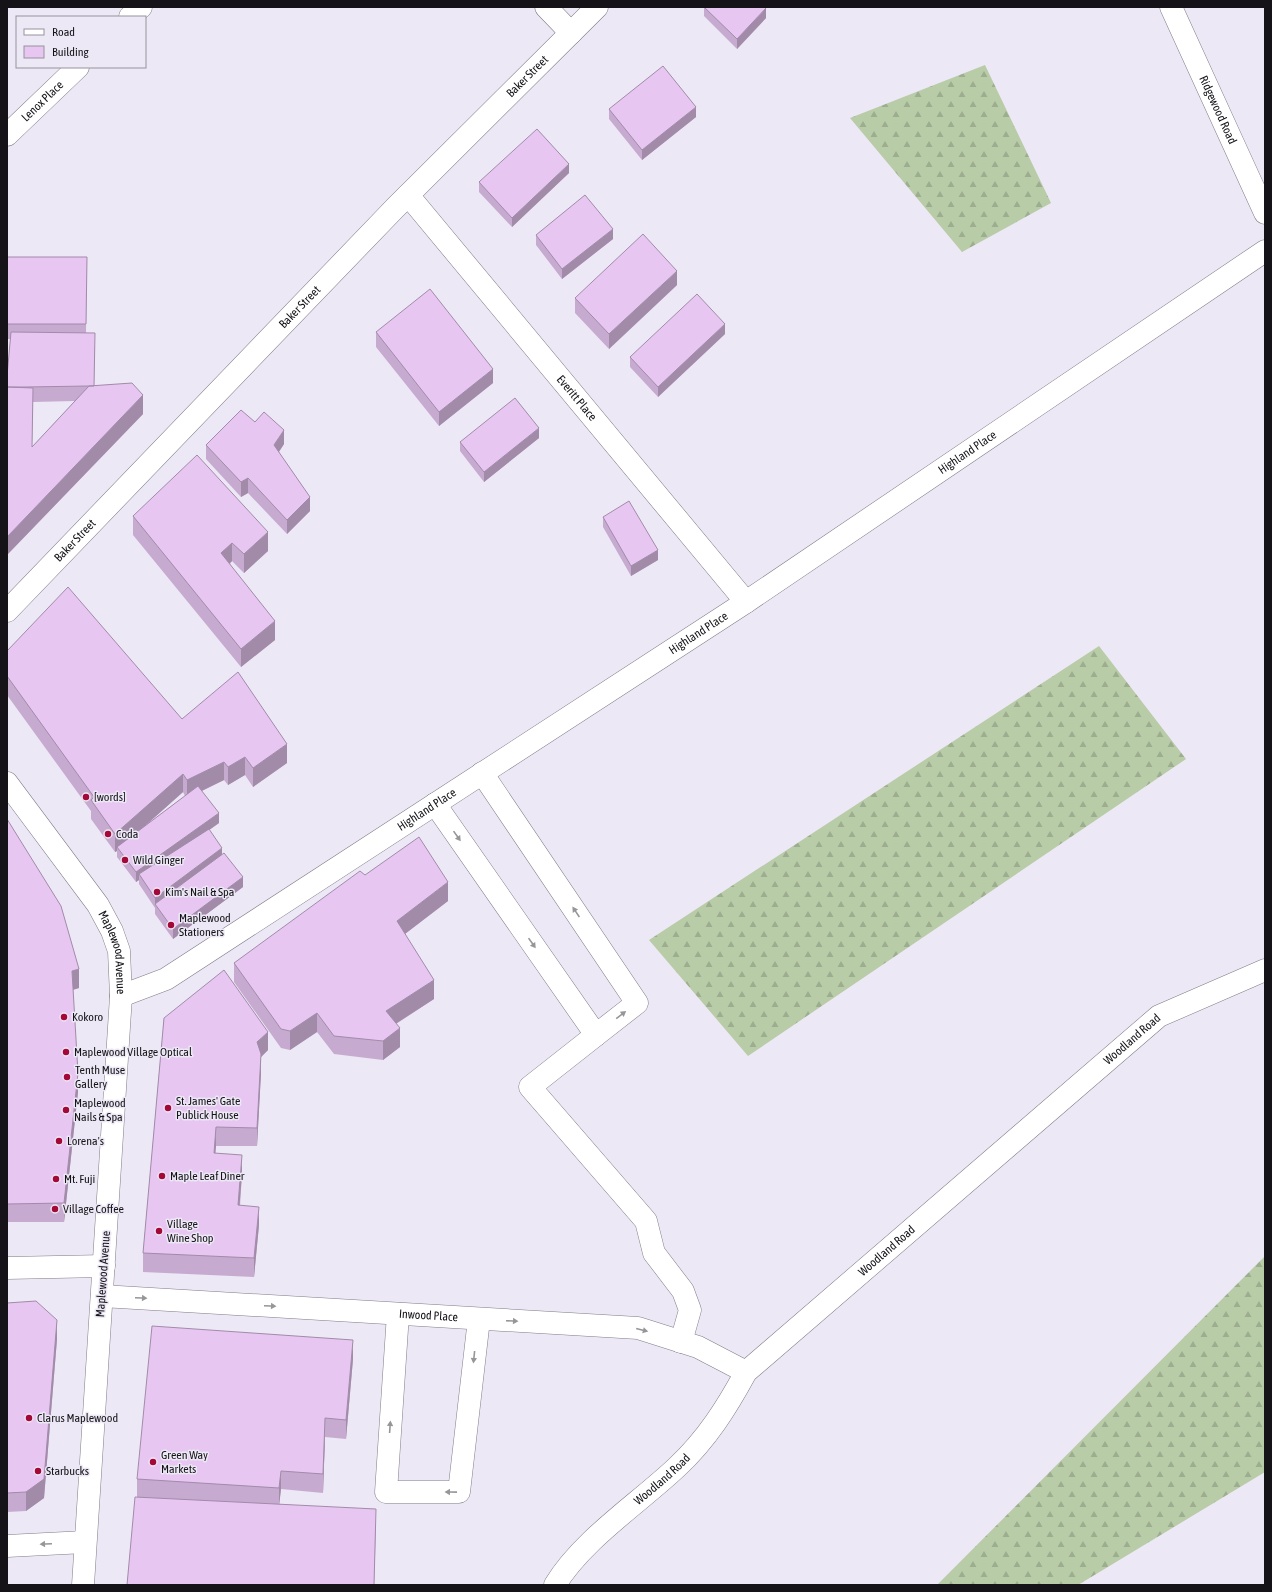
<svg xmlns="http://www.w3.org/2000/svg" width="1272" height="1592" viewBox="0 0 1272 1592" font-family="'Asap Condensed',sans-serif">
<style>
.forest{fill:url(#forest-firs)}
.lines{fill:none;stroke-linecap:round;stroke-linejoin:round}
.minor-casing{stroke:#807c87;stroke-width:23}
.minor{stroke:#fff;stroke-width:22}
.wall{fill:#c7aad0;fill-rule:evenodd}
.shaded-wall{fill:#a28ba9}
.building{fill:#e7c6f2;stroke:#a28ba9}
.oneway{fill:#969597}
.poi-dot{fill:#a40838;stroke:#ede8f5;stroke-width:1.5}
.labels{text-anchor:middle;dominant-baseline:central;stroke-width:3;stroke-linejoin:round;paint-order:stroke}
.street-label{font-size:12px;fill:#151318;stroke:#ede8f5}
.poi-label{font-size:12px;fill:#151318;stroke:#ede8f5;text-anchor:start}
</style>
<defs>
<pattern id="forest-firs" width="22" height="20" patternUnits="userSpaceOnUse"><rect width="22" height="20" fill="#b7cca7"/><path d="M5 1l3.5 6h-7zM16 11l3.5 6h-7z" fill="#9cae8f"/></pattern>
</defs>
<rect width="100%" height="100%" fill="#ede8f5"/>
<!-- forest -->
<path class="forest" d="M985 65 1051 203 962 252 850 118Z
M1099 646 1186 759 748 1056 649 940Z
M1265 1256V1472L1078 1585H937Z"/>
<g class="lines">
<!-- minor casing -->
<g class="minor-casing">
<g id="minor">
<path d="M546 7 571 33"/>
<path id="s1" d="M1171 7 1265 213"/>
<path d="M130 17 141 7"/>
<path id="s2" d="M7 135 78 67"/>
<path id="s3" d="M408 195 746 602"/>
<path id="s4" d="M7 611 395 208 597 7"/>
<path id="s5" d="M7 783 98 905 112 931 119 951 121 996 83 1585"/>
<path d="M435 804 596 1035 637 1003 482 773"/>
<path id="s6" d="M121 996 166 979 746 602 1265 251"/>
<path d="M596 1035 530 1087 646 1221 654 1253 683 1291 690 1310 681 1342"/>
<path d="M7 1268 104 1266"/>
<path id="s7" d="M102 1296 638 1328 698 1347 746 1372"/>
<path d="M398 1314 386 1492H459L479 1319"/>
<path d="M7 1546 85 1542"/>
<path id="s8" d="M555 1585C582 1540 639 1503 677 1467 707 1439 727 1407 746 1372L1159 1016 1265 970"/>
</g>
</g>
<!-- minor -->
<use href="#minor" class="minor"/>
</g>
<!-- wall -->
<path class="wall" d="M704 7 766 18 737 49 704 16Z
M609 109 696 117 642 160 609 119Z
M569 173 512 227 479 192V182Z
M536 235 613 239 562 279 536 245Z
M7 257H87L86 333 95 347 94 386 143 414 7 555 10 339H7ZM75 401 32 447 33 402Z
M677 285 609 349 575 313V298Z
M376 332 493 383 439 426 376 347Z
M725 334 658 397 630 367V357Z
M255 422 284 444 279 452 310 511 287 534 248 493 241 497 206 459V445Z
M539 438 484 482 460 451V442Z
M133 516 268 551 244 573 232 561 230 564 275 640 241 667 133 535Z
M603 517 658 560 631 576 603 527Z
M7 651 182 719 287 763 253 787 245 775 228 785 224 780 202 791 219 823 209 830 222 855 243 887 173 939 155 914V908L139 884V880L136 882 117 857V851L115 852 91 819V811L7 695ZM183 792 185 796 146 825Z
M7 819 79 988 73 990 78 1092 64 1222H7Z
M365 875 448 901 405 934 434 999 396 1024 400 1047 383 1060 334 1054 317 1032 290 1050 281 1048 234 982V963Z
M164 1018 268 1050 261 1057V1073L257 1146H216L215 1153 242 1174 240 1206 259 1225 254 1277 143 1272V1253Z
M7 1303 57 1339 44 1498 26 1511 7 1512Z
M353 1359 346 1439 325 1437 323 1493 281 1489 279 1504 376 1528 374 1585H127L137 1497V1479Z"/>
<!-- shaded-wall -->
<path class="shaded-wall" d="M766 8V18L737 49V39Z
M696 107V117L642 160V150Z
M569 164V173L512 227V218Z
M613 229V239L562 279V269Z
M677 271V285L609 349V334Z
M725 324V334L658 397V387Z
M493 369V383L439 426V412Z
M143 395V414L7 555V537Z
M539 428V438L484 482V472Z
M284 430V444L274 459V445Z
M248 478V493L241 497V482Z
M310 497V511L287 534V520Z
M268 532V551L244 573V554Z
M232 543V561L221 571V553Z
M658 550V560L631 576V566Z
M275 621V640L241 667V649Z
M287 744V763L253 787V768Z
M245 757V775L228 785V767Z
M224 762V780L187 798V780Z
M183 774V792L119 849 117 847V851L115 852V834Z
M219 813V823L142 878 139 874V880L136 882V872Z
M222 848V858L155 904V908V898Z
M243 877V887L173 939V929Z
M448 882V901L397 940V921Z
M79 969V988L72 990V971Z
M434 980V999L386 1030V1011Z
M317 1013V1032L290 1050V1031Z
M400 1028V1047L383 1060V1041Z
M268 1032V1050L261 1057V1073L257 1146V1042Z
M78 1073V1092L64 1222V1203Z
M216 1127V1146L214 1172V1153Z
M242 1155V1174L238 1224V1205Z
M259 1207V1225L254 1277V1258Z
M57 1320V1339L44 1498 26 1511V1492Z
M353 1340V1359L346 1439V1420Z
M325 1418V1437L323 1493V1474Z
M281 1471V1489L279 1507V1488Z"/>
<!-- building -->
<path class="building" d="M704 7H765L766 8 737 39Z
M663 66 696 107 642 150 609 109Z
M537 129 569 164 512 218 479 182Z
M585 195 613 229 562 269 536 235Z
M643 234 677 271 609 334 575 298Z
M7 257H87L86 324H7Z
M430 289 493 369 439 412 376 332Z
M697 294 725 324 658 387 630 357Z
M11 332 95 333 94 386H88L26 387H7V376Z
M132 383 143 395 7 537V387L33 388 32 447 89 386Z
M515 398 539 428 484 472 460 442Z
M241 410 255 422 264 412 284 430 274 445 310 497 287 520 248 478 241 482 206 445Z
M197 455 268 532 244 554 232 543 221 553 275 621 241 649 133 516Z
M629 501 658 550 631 566 603 517Z
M68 587 182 719 238 672 287 744 253 768 245 757 228 767 224 762 187 780 183 774 115 834 91 800 94 797 7 676V651Z
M198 786 219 813 136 872 117 847Z
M7 819 61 906 79 969 72 971 78 1073 64 1203 7 1204Z
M209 829 222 848 155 898 139 874Z
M419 837 448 882 397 921 434 980 386 1011 400 1028 383 1041 334 1036 317 1013 290 1031 281 1029 234 963 360 871 365 875Z
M224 853 243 877 173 929 155 904Z
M224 970 268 1032 257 1042 261 1054 257 1128 216 1127 214 1153 242 1155 238 1205 259 1207 254 1258 143 1253 164 1018Z
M36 1301 57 1320 44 1479 26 1492 7 1493V1303Z
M152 1326 353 1340 346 1420 325 1418 323 1474 281 1471 279 1488 137 1479Z
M135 1497 376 1509 374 1585H127Z"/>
<!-- one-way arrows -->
<defs><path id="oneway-solid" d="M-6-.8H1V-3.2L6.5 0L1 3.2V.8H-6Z"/></defs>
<g class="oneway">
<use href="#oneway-solid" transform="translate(457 836) rotate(55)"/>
<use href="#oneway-solid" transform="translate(576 912) rotate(-124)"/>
<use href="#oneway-solid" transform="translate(532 943) rotate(55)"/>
<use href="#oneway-solid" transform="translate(621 1015) rotate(-37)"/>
<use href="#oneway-solid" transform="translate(141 1298) rotate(3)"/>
<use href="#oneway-solid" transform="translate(270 1306) rotate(3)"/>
<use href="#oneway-solid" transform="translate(512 1321) rotate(3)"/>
<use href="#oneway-solid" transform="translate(642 1330) rotate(14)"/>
<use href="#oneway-solid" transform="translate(474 1357) rotate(96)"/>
<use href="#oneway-solid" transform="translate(390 1427) rotate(-86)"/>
<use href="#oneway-solid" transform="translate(451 1492) rotate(-179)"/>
<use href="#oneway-solid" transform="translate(46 1544) rotate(177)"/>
</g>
<!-- markers -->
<g class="poi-dot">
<circle cx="86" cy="797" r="4"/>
<circle cx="108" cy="834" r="4"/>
<circle cx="125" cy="860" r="4"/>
<circle cx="157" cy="892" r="4"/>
<circle cx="171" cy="925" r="4"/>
<circle cx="64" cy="1017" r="4"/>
<circle cx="66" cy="1052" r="4"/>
<circle cx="67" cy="1077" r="4"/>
<circle cx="168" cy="1108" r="4"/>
<circle cx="66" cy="1110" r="4"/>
<circle cx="59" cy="1141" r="4"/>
<circle cx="162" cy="1176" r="4"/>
<circle cx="56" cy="1179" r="4"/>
<circle cx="55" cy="1209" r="4"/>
<circle cx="159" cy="1231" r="4"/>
<circle cx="29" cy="1418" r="4"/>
<circle cx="153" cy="1462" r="4"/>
<circle cx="38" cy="1471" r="4"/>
</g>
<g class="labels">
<!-- street labels -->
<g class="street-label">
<text stroke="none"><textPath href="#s4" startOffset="746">Baker Street</textPath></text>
<text stroke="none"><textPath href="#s2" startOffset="49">Lenox Place</textPath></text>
<text stroke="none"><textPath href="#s1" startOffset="113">Ridgewood Road</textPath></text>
<text stroke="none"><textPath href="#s4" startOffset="422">Baker Street</textPath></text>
<text stroke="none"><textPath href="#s3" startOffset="264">Everitt Place</textPath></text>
<text stroke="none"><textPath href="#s6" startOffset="1007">Highland Place</textPath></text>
<text stroke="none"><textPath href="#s4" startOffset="98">Baker Street</textPath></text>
<text stroke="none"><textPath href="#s6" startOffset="683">Highland Place</textPath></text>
<text stroke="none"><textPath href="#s6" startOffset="359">Highland Place</textPath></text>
<text stroke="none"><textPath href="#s5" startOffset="203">Maplewood Avenue</textPath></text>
<text stroke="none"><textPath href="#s8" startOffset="798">Woodland Road</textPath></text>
<text stroke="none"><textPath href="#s8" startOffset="474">Woodland Road</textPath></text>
<text transform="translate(103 1274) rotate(-86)">Maplewood Avenue</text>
<text stroke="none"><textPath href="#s7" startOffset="327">Inwood Place</textPath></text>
<text stroke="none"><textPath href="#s8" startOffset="151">Woodland Road</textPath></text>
</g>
<!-- poi labels -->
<g class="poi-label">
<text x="94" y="797">[words]</text>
<text x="116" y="834">Coda</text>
<text x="133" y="860">Wild Ginger</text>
<text x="165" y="892">Kim's Nail &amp; Spa</text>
<text x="179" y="918">Maplewood<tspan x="179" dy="14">Stationers</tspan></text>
<text x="72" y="1017">Kokoro</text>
<text x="74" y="1052">Maplewood Village Optical</text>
<text x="75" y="1070">Tenth Muse<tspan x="75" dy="14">Gallery</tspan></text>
<text x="176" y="1101">St. James' Gate<tspan x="176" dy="14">Publick House</tspan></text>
<text x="74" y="1103">Maplewood<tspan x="74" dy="14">Nails &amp; Spa</tspan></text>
<text x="67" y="1141">Lorena's</text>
<text x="170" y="1176">Maple Leaf Diner</text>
<text x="64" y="1179">Mt. Fuji</text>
<text x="63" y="1209">Village Coffee</text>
<text x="167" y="1224">Village<tspan x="167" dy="14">Wine Shop</tspan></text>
<text x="37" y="1418">Clarus Maplewood</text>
<text x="161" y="1455">Green Way<tspan x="161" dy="14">Markets</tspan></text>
<text x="46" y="1471">Starbucks</text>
</g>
</g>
<!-- border -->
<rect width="1272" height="1592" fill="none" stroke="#151318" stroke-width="16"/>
<!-- legend -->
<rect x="16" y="16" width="130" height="52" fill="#ede8f5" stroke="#97939d"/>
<rect x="24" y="29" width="20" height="6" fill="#ffffff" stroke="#97939d"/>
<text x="52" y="36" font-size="12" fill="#151318">Road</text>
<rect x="24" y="46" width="20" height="12" fill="#e7c6f2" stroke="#97939d"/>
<text x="52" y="56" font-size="12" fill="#151318">Building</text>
</svg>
